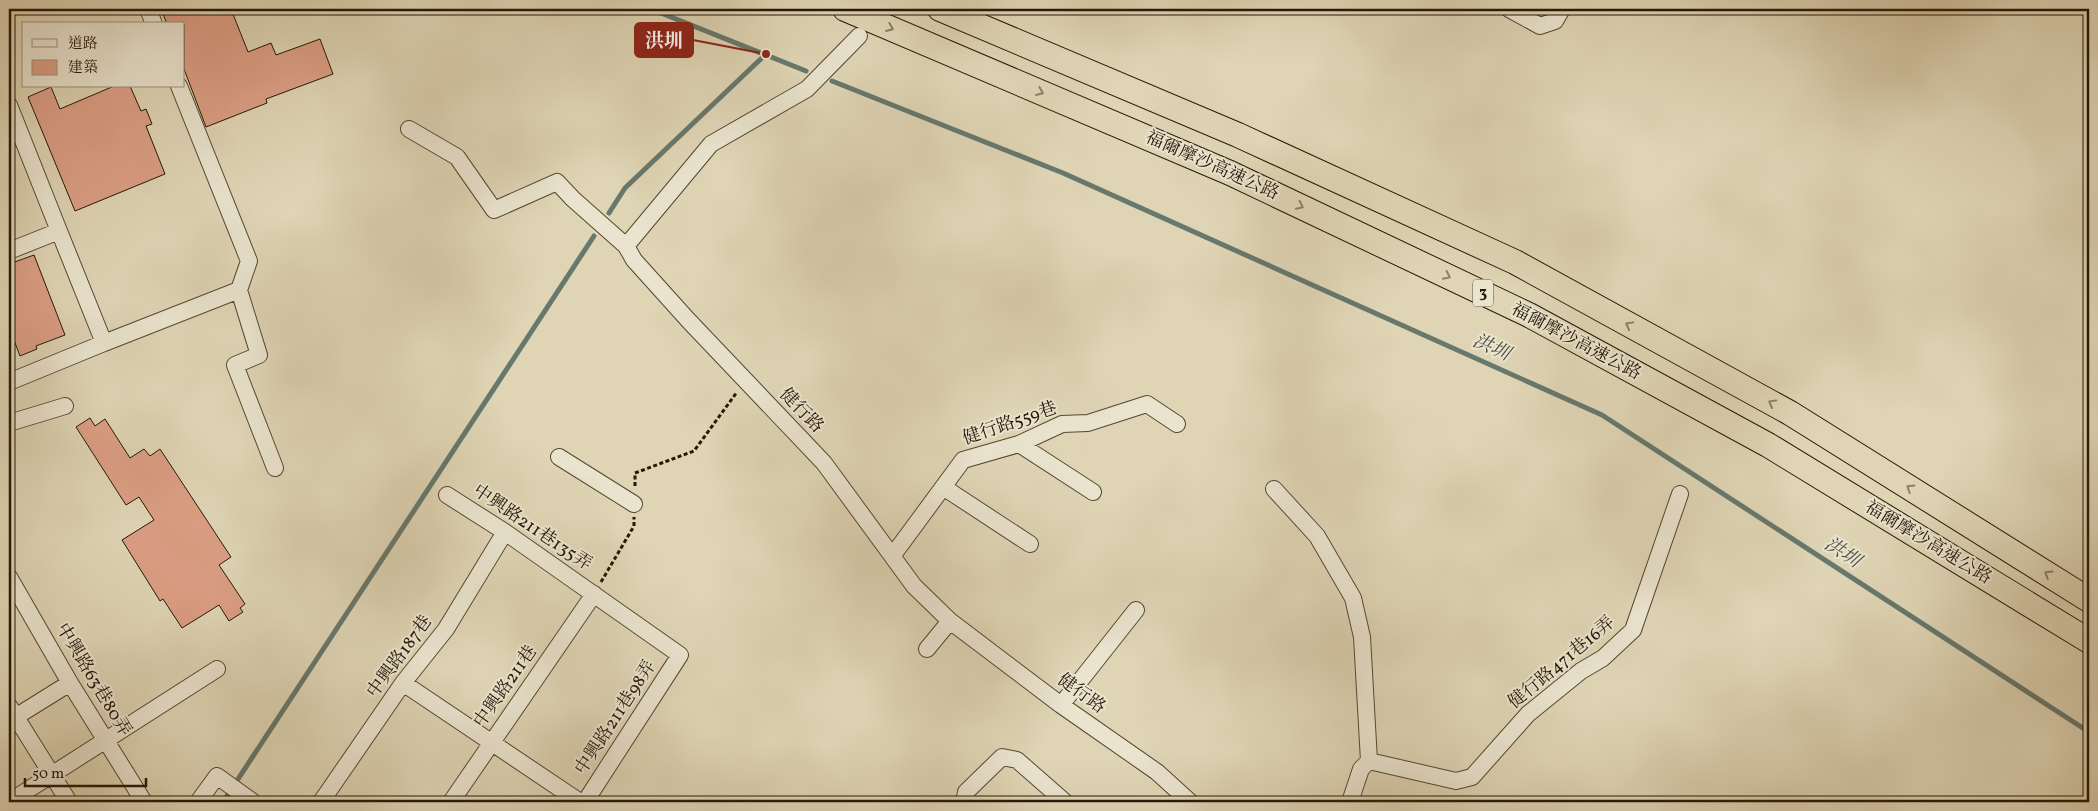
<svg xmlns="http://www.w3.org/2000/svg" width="2098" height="811" viewBox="0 0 2098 811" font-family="Vollkorn,'Noto Serif TC',serif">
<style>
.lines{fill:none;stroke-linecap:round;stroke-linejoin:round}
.stream{stroke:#67786d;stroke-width:5}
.building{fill:#dc9f85;stroke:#251806}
.minor-casing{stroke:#544732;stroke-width:18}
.highway-casing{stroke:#251806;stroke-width:26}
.path{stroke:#251806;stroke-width:3;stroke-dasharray:4 2.5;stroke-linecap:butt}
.minor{stroke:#eae4cf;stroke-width:16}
.highway{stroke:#dfd5b5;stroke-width:24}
.oneway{stroke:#8b8066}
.labels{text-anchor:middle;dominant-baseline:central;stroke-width:4;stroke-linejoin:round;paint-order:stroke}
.shield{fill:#eae4cf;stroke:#605542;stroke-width:1}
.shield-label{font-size:16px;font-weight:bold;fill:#251806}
.street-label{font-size:18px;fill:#251806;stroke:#eae4cf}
.water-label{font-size:19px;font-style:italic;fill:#4c5042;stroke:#eae4cf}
.leader{fill:none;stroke:#8f2418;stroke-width:2}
.callout-dot{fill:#8f2418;stroke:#eae4cf;stroke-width:2}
.callout{fill:#8f2418;stroke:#8f2418;stroke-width:2}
.callout-label{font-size:19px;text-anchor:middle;font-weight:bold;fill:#fff}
</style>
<rect width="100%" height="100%" fill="#dfd5b5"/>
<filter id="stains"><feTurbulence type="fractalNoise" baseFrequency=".004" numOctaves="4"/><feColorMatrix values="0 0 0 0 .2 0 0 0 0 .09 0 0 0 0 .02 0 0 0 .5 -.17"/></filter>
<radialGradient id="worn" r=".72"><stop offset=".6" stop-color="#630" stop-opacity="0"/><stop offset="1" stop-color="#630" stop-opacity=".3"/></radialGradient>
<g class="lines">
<!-- stream -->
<path class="stream" d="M651 9 806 71
M832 81 1063 173 1602 415 2089 732
M609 213 625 188 766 54
M223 802 594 236"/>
</g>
<!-- building -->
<path class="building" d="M161 9H231L248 52 271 43 276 55 320 39 333 74 266 99 267 103 206 127 184 69V24H167Z
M114 86H130L141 111 146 109 152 124 146 126 165 174 75 211 28 97 51 87 60 109Z
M34 255 65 335 36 346 37 349 20 356 9 327V264Z
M90 418 95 426 105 419 130 458 144 449 150 456 160 449 231 557 219 565 245 604 240 608 243 612 229 621 219 605 182 628 163 599 160 601 122 540 154 520 139 497 126 505 76 427Z"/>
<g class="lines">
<!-- minor casing -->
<g class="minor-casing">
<path id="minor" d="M148 9 154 24
M1509 9 1540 26 1555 21 1562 9
M859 36 807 89 711 144 626 246 634 260 688 320 824 463 914 586 950 621 1061 705 1157 772 1190 802
M9 105 59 231
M409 129 457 157 494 210 557 182 573 199 626 246
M9 251 59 231 104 343 239 290 249 261 179 86
M239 290 259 355 235 365 275 468
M9 382 104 343
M9 423 65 406
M1019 444 1093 492
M559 457 634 504
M943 487 1030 544
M1274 489 1317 536 1353 598 1362 637 1369 761
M447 495 505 532 680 655 585 802
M893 555 963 460 1019 444 1062 424 1088 423 1147 404 1177 424
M9 577 70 683 144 802
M927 649 950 621
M403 683 580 802
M1061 705 1136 610
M9 706 69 802
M9 721 70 683
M1369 761 1456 781 1472 777 1528 714 1581 671 1603 658 1633 630 1680 494
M9 802 217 669
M198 802 217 776 253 802
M321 802 403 683 446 629 505 532
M451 802 594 594
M964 802 966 792 1002 757 1017 760 1065 802
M1350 802 1361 769 1369 761"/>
</g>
<!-- highway casing -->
<g class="highway-casing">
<path id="highway" d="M845 9 1230 173 1529 315 1768 445 2089 641
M940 9 1238 135 1515 262 1790 413 2089 600"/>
</g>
<!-- path -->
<path class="path" d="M635 486V473L694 451 737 392
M601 582 634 526V517"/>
<!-- minor -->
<use href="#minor" class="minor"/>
<!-- highway -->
<use href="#highway" class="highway"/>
</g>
<!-- one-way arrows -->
<defs><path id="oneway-chevron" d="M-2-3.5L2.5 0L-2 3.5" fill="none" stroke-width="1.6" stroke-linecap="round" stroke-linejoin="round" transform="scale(1.25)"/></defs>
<g class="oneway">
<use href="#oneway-chevron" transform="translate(890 28) rotate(23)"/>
<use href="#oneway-chevron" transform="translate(1040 92) rotate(23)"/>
<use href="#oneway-chevron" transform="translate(1300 206) rotate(26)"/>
<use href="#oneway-chevron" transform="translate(1447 276) rotate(26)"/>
<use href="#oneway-chevron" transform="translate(1629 325) rotate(-151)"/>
<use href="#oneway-chevron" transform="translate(1772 403) rotate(-151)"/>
<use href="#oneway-chevron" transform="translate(1910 488) rotate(-148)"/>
<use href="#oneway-chevron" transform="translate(2048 574) rotate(-148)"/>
</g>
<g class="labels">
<!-- shield labels -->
<rect class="shield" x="1473" y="279.5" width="20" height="27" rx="4"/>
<g class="shield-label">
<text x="1483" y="293">3</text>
</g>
<!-- street labels -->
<g class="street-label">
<text transform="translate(1212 166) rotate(24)">福爾摩沙高速公路</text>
<text transform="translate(1576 342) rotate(28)">福爾摩沙高速公路</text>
<text transform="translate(801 411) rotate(46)">健行路</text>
<text transform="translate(1010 424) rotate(-19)">健行路559巷</text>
<text transform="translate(532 528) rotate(34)">中興路211巷135弄</text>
<text transform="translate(1928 543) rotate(31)">福爾摩沙高速公路</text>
<text transform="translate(400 657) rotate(-54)">中興路187巷</text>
<text transform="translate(1562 663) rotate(-40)">健行路471巷16弄</text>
<text transform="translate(93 680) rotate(59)">中興路63巷80弄</text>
<text transform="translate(506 687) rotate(-55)">中興路211巷</text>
<text transform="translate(1081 694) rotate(36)">健行路</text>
<text transform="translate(616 718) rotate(-57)">中興路211巷98弄</text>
</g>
<!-- water labels -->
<g class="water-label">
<text transform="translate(1491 348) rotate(24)">洪圳</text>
<text transform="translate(1842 553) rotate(33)">洪圳</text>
</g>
</g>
<!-- callouts -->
<path class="leader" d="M766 54L693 40"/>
<circle class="callout-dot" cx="766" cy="54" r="5"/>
<rect class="callout" x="635" y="23" width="58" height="34" rx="5"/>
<g class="callout-label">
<text x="664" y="47">洪圳</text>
</g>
<!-- margin -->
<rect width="2098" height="811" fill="none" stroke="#dfd5b5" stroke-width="30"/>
<rect x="10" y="10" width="2078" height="791" fill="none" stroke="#251806" stroke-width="2.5"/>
<rect x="15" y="15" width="2068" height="781" fill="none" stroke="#251806"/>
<!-- legend -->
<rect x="22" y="22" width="162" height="65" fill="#eae4cf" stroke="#9b927f"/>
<rect x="32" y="39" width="25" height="8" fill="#eae4cf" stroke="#9b927f"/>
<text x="68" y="48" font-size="15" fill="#251806">道路</text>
<rect x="32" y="60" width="25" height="15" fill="#dc9f85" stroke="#9b927f"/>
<text x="68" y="72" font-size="15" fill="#251806">建築</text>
<!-- scale -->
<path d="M25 778v8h121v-8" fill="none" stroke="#251806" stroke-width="2.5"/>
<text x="32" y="778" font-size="15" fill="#251806" stroke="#eae4cf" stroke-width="4" paint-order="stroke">50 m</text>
<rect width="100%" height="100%" filter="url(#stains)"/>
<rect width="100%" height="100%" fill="url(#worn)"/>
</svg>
